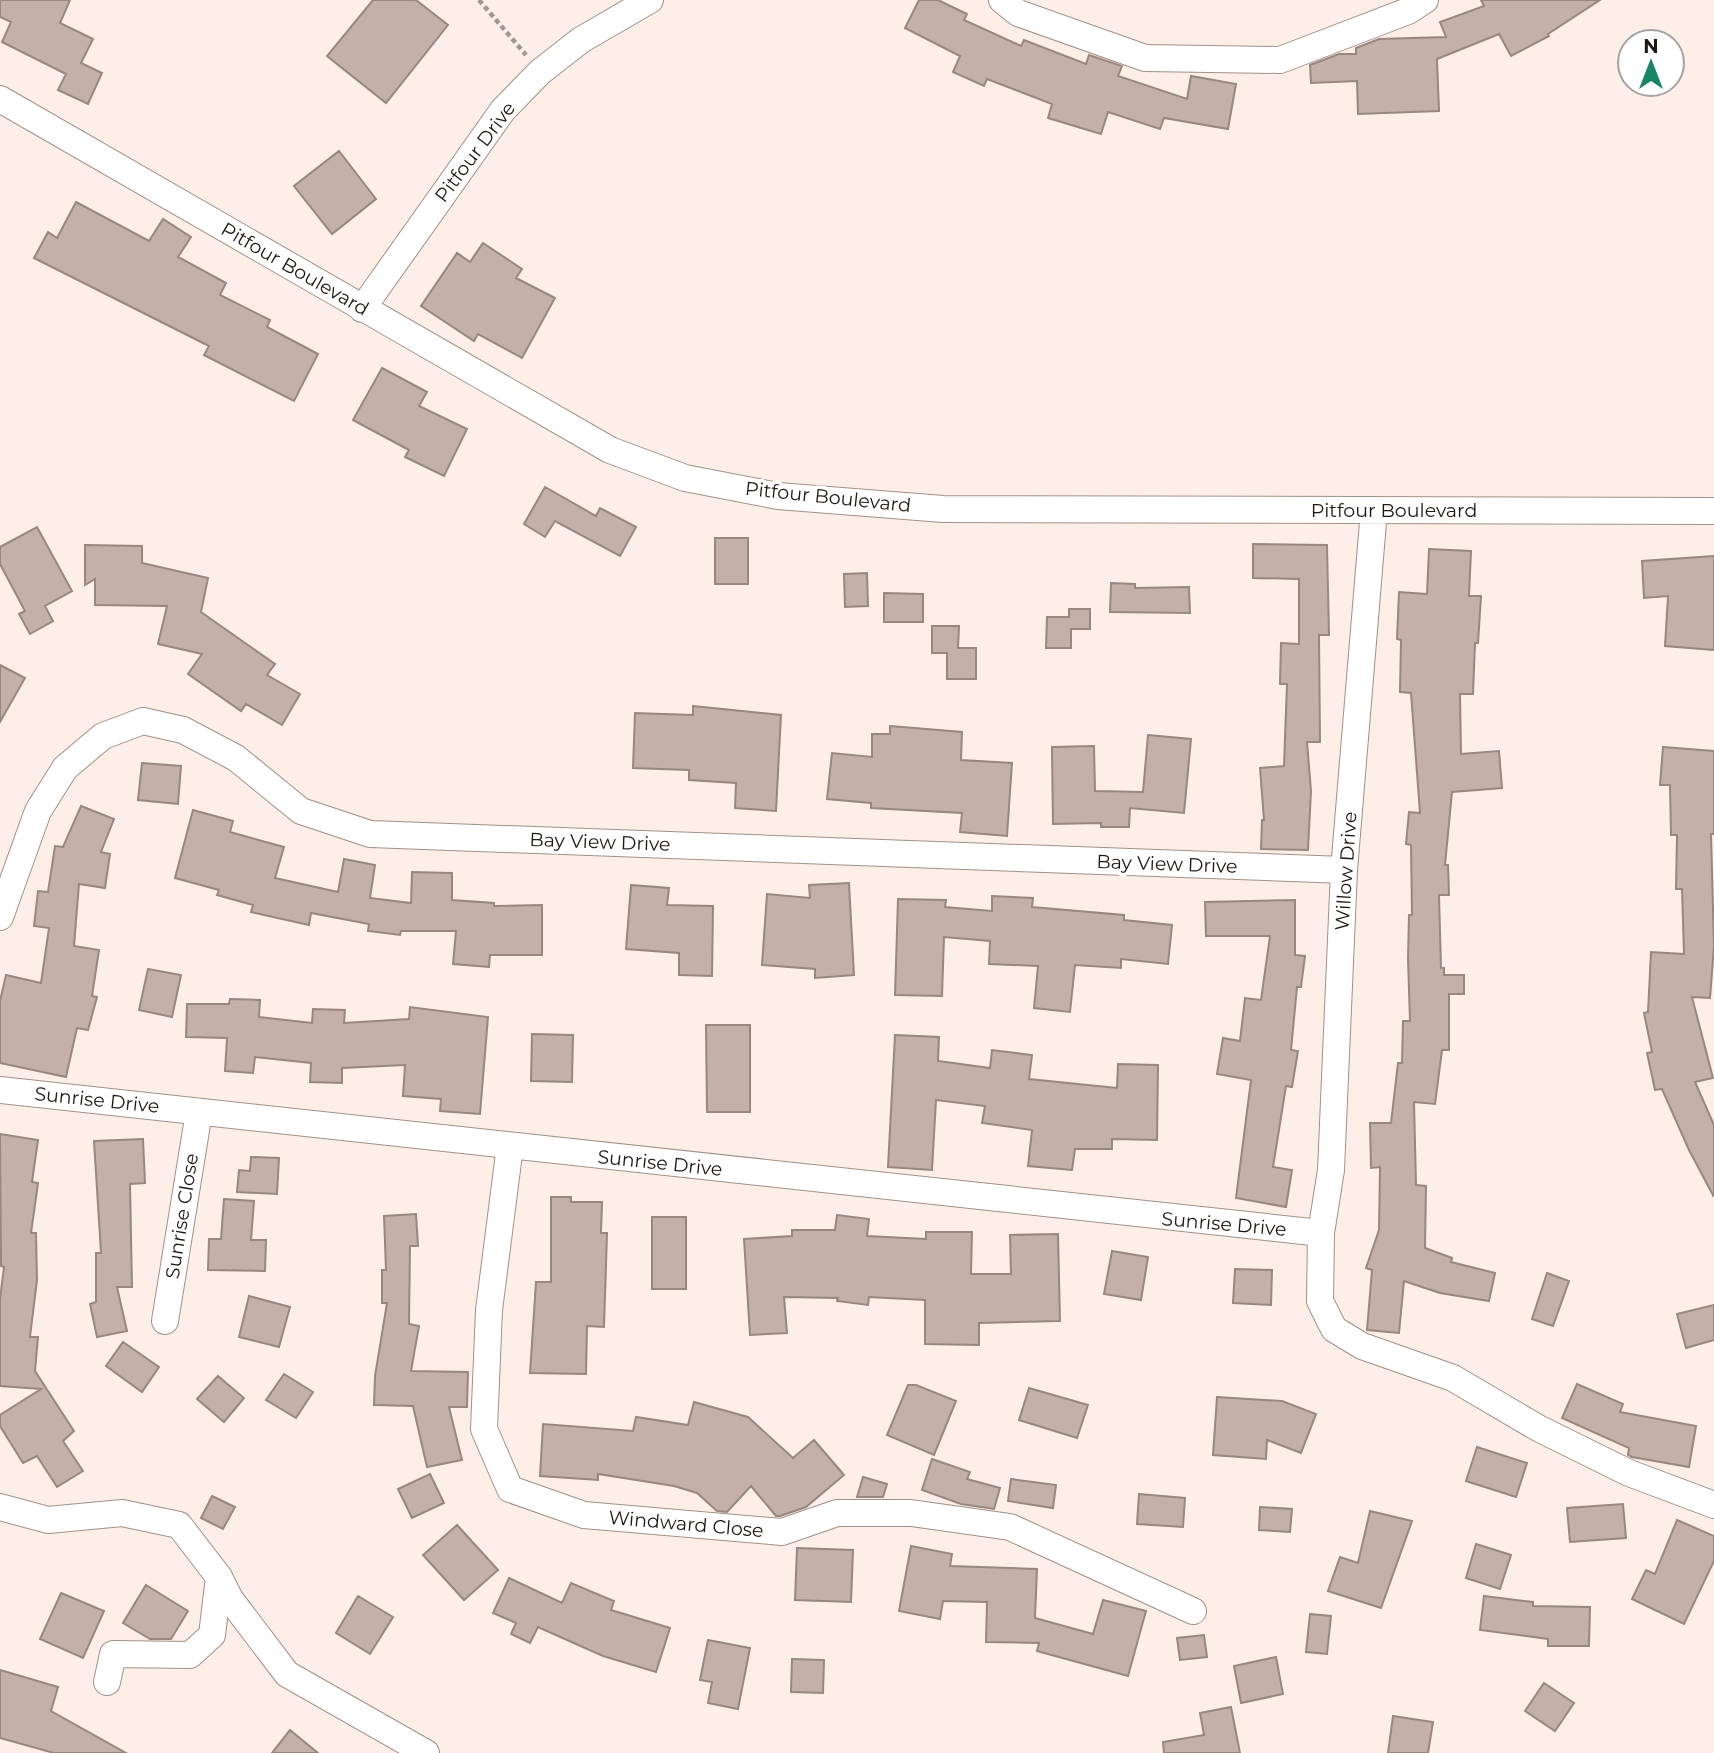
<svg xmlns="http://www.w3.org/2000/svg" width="1714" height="1753" viewBox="0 0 1714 1753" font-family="Montserrat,sans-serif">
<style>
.building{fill:#c3b1a9;stroke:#98867f;stroke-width:2}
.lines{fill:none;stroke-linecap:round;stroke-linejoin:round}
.minor-casing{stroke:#a19087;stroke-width:28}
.path{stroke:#a19690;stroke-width:4.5;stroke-dasharray:5 3.5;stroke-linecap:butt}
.minor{stroke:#fff;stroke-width:26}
.labels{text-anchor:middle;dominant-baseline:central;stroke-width:7;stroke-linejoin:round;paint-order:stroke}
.street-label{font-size:19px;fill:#1e1814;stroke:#fff}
</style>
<rect width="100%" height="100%" fill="#fdefe7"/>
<!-- building -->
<path class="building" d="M0 0H70L60 23 93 39 81 63 102 73 88 104 58 90 66 74 2 42 11 22 0 17Z
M373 0H416L448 25 386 103 327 56Z
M919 0H938L967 14 964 20 1021 46 1024 40 1086 64 1089 55 1122 66 1118 76 1187 99 1191 76 1236 84 1228 129 1164 118 1160 129 1108 112 1101 134 1048 118 1052 104 987 79 984 86 953 72 960 56 905 28Z
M1481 0H1600L1548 34 1549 36 1511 56 1499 34 1437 59 1439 111 1358 114 1357 81 1311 83 1310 65 1339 54H1356V48L1379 39 1446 37 1440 22 1484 6Z
M339 151 376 199 332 234 294 186Z
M76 202 149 241 163 219 191 237 178 257 226 283 220 295 270 320 267 327 318 354 294 401 204 355 209 346 34 258 48 232 57 238Z
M483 243 522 269 516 278 555 298 522 358 478 334 474 341 421 306 457 253 470 262Z
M382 368 427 392 419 406 467 429 444 476 405 457 409 450 353 420Z
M545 487 596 516 600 508 636 527 620 556 555 521 545 537 524 524Z
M37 527 72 591 45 606 53 621 30 634 19 614 25 611 0 564V547Z
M715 538H748V584H715Z
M1253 544 1327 545 1329 635H1319L1320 742H1307L1311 791 1308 850 1261 849 1262 820H1264L1260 768 1284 766 1287 684H1280L1281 643 1299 644V579L1253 578Z
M85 545 142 546V563L208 578 201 612 275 664 267 675 300 694 282 725 246 704 241 711 188 674 202 654 158 644 167 606 95 605V579L85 585Z
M1429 549 1471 551 1469 596H1481L1478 643H1475L1473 694H1460L1461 754 1499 751 1502 788 1452 792 1445 865H1448L1449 895H1439L1441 968H1444V975H1464V994H1449V1050H1442L1435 1104 1414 1102 1416 1185 1426 1186 1425 1248 1452 1258 1451 1262 1495 1273 1489 1301 1440 1293 1404 1281 1399 1333 1367 1330 1372 1270 1366 1268 1379 1230 1380 1167 1371 1168 1370 1123H1391L1398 1063H1402L1403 1021H1410L1408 959 1409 915H1412L1411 845 1406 844 1409 812 1420 813 1411 693 1400 692 1401 640 1397 639 1399 592 1427 594Z
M1714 556V650L1665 646 1668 596 1644 598 1642 561Z
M867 573 868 606 845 607 844 574Z
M1111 583 1135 584V588L1189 587 1190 613 1110 612Z
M884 593 923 594V622H884Z
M1069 609H1090V629H1071V648H1046L1047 617H1069Z
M932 626H959L958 648H976V679H947V653H932Z
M0 665 25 678 0 722Z
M693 706 781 715 776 811 735 808 736 783 689 780V770L633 768 635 713 693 715Z
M890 726 962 732 961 760 1012 763 1007 836 960 832 962 813 871 808V803L827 799 832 753 872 757V734H890Z
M1148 735 1191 739 1184 813 1130 808 1129 827H1101V823L1053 824 1052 747 1094 746 1095 791 1143 792Z
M1663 747 1714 751V834H1711L1714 946 1710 998 1692 997 1713 1078 1695 1082 1714 1125V1197L1689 1150 1662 1089 1655 1090 1647 1053 1652 1052 1644 1013 1648 1012 1651 952 1684 954 1682 889H1676L1677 835H1671L1670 785H1660Z
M142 763 181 766 178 804 138 800Z
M81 806 114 819 101 852 110 854 105 888 79 884 74 946 99 950 92 996 97 997 88 1030 77 1028 66 1077 0 1063V1001L6 975 41 983 49 928 34 926 38 891 48 892 55 846 63 847Z
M193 810 233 821 230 832 284 847 275 878 338 892 344 859 375 865 370 898 411 903 412 872 452 873V900L494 903V906L542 905V955H490L489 967 453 964 456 931H401L400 935 368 931 369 924 311 913 309 925 251 912 253 905 217 895 219 890 175 878Z
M849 883 854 975 815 978V969L762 965 767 894 810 898 809 885Z
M631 885 669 888 667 905 713 906 712 976 679 975V953L626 949Z
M992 896 1033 898 1032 907 1124 915V920L1172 925 1168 964 1121 959V968L1075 965 1070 1012 1034 1008 1038 966 989 964 990 941 944 937 942 996 895 995 898 899 946 900 945 907 992 911Z
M1295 900V955L1305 956 1301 987H1297L1291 1050 1298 1051 1292 1087 1286 1086 1273 1167 1292 1170 1286 1207 1236 1198 1251 1080 1217 1074 1223 1038 1240 1041 1245 998 1261 1000 1270 936H1206L1205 902Z
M148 969 181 975 172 1017 139 1010Z
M230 999 260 1000 259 1017 312 1023 313 1009 345 1010 344 1023 409 1019 410 1007 488 1017 480 1114 440 1111 441 1099 403 1096 405 1065 342 1068V1083L310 1082 311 1063 255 1057 253 1073 225 1071 227 1038 186 1037 187 1004H229Z
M706 1025H750V1112H707Z
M532 1034 573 1035 572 1082 531 1081Z
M895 1035 939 1037 938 1061 990 1068 992 1050 1032 1055 1029 1079 1117 1088 1118 1064 1158 1065 1157 1140 1112 1139V1149H1075L1072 1170 1028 1166 1032 1130 982 1123 985 1106 936 1100 932 1170 888 1167Z
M0 1134 38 1140 32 1182 38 1183 31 1233H36L37 1280 30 1337H38L35 1371 74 1431 63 1441 83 1471 57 1487 37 1456 23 1463 0 1426V1415L41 1389 0 1386V1299L4 1267 1 1266Z
M143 1139 145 1183 130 1184 132 1287H117L127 1331 97 1337 90 1304 96 1302V1253H101L94 1141Z
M251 1157 279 1158 277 1194 237 1192 239 1170 250 1171Z
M551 1197H571V1202H602L601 1233H607L604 1327 587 1326 586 1374 530 1373 536 1282H551Z
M224 1199 254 1201 251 1240H266L265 1271 208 1270 209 1239H221Z
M416 1214 418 1246H410L409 1324 419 1326 411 1371 468 1372 467 1407H449L462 1460 427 1467 413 1406 374 1405 375 1376 387 1303H382V1270H386L384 1216Z
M837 1215 869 1219 867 1236 926 1239V1232H972L971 1274H1011L1010 1235 1058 1234 1060 1321 979 1323V1345L925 1344V1300L869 1297 868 1305 837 1301 838 1298 784 1297 787 1333 750 1335 744 1239 792 1236V1230H835Z
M652 1217H686V1289H652Z
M1112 1251 1148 1257 1141 1300 1104 1294Z
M1235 1269 1272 1270 1271 1305 1233 1303Z
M1547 1273 1569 1281 1553 1326 1532 1319Z
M249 1296 290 1307 279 1347 239 1337Z
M1714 1305V1340L1686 1348 1677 1314Z
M123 1342 159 1367 142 1392 106 1366Z
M284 1374 313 1392 296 1418 266 1400Z
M218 1376 244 1398 224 1422 197 1399Z
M1577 1384 1623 1404 1620 1412 1696 1426 1689 1467 1632 1457 1628 1455 1629 1448 1562 1418Z
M908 1385H916L956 1401 934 1455 887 1435Z
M1029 1388 1088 1405 1077 1438 1019 1420Z
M1217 1397 1282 1401 1316 1414 1301 1453 1267 1440 1266 1459 1213 1455Z
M694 1402 748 1417 793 1458 814 1440 844 1475 806 1507 780 1516H776L751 1486 727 1512 717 1511 697 1493 674 1486 598 1474V1480L540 1476 543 1424 633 1431 636 1417 688 1425Z
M1477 1447 1527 1463 1516 1497 1466 1481Z
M932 1459 970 1472 967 1479 1000 1488 994 1509 961 1504 922 1490Z
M430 1474 444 1503 412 1518 398 1489Z
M863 1477 887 1484 883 1497H857Z
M1011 1479 1056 1485 1053 1508 1008 1501Z
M1139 1494 1185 1498 1183 1527 1137 1524Z
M212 1496 235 1507 223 1529 201 1518Z
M1623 1504 1626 1538 1570 1542 1567 1508Z
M1260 1507 1292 1509 1290 1532 1259 1530Z
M1370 1511 1412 1521 1381 1608 1328 1591 1340 1557 1358 1563Z
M1677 1520 1714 1536V1561L1684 1624 1632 1599 1646 1570 1655 1574Z
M457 1525 498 1570 464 1600 423 1555Z
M1476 1544 1511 1555 1500 1589 1466 1578Z
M911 1546 952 1554 950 1566 1037 1569 1035 1618 1093 1634 1103 1600 1146 1611 1128 1676 1037 1651 1039 1643 986 1642 987 1602 943 1601 940 1619 899 1611Z
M797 1548 853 1550 851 1602 795 1600Z
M509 1578 562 1603 571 1583 614 1601 611 1610 670 1628 656 1672 603 1656 538 1627 530 1643 511 1634 516 1623 493 1613Z
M146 1585 188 1611 171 1639H150L123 1623Z
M61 1593 104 1611 83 1658 40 1639Z
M358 1596 393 1617 370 1654 336 1633Z
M1484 1596 1533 1602V1606L1590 1607 1589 1646H1548V1639L1480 1630Z
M1310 1614 1331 1616 1327 1654 1306 1652Z
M1204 1635 1207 1657 1180 1660 1177 1638Z
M708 1640 750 1648 738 1709 708 1703 712 1682 700 1680Z
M1276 1657 1283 1694 1241 1703 1234 1666Z
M792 1659 824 1660 823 1693 791 1692Z
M0 1670 58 1687 51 1711 126 1753H54L0 1738Z
M1544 1683 1574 1703 1555 1731 1525 1711Z
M1231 1707 1240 1753H1164L1163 1742 1204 1735 1200 1713Z
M1393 1716 1433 1722 1428 1753H1388Z
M290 1730 318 1753H272Z"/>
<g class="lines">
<!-- minor casing -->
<g class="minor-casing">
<path id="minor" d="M1002 0 1018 13 1145 58 1280 60 1408 11 1425 0
M0 99 610 450 685 478 778 496 943 509 1714 511
M362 309 503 110 540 72 581 40 650 0
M1374 510 1344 870 1331 1170 1321 1233 1320 1301 1334 1329 1362 1346 1453 1378 1538 1428 1629 1473 1714 1505
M0 917 38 811 65 768 103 736 143 721 183 730 236 758 301 811 370 834 1344 870
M0 1090 1321 1233
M510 1146 489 1310 484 1429 510 1489 584 1515 782 1532 837 1513H911L1010 1527 1193 1611
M165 1321 199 1112
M0 1507 48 1520 122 1513 179 1525 219 1577 230 1599 287 1674 426 1753
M107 1682 113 1654 190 1655 212 1635 219 1577"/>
</g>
<!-- path -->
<path class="path" d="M479 0 526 55"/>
<!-- minor -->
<use href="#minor" class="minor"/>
</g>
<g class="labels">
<!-- street labels -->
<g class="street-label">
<text transform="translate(475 152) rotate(-53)">Pitfour Drive</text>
<text transform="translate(295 269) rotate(30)">Pitfour Boulevard</text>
<text transform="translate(828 497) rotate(6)">Pitfour Boulevard</text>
<text x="1394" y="510">Pitfour Boulevard</text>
<text transform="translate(600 842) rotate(2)">Bay View Drive</text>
<text transform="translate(1167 864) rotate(2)">Bay View Drive</text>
<text transform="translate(1346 871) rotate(-86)">Willow Drive</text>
<text transform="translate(97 1100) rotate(6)">Sunrise Drive</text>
<text transform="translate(660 1163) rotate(6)">Sunrise Drive</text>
<text transform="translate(182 1216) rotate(-81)">Sunrise Close</text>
<text transform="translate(1224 1224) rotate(5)">Sunrise Drive</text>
<text transform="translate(686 1524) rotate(5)">Windward Close</text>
</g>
</g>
<!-- north arrow -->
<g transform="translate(1651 63)"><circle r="33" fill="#ffffff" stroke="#a5a3a1" stroke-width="2"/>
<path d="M0-5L12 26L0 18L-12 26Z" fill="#178664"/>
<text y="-10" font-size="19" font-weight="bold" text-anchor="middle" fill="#1e1814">N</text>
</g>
</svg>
